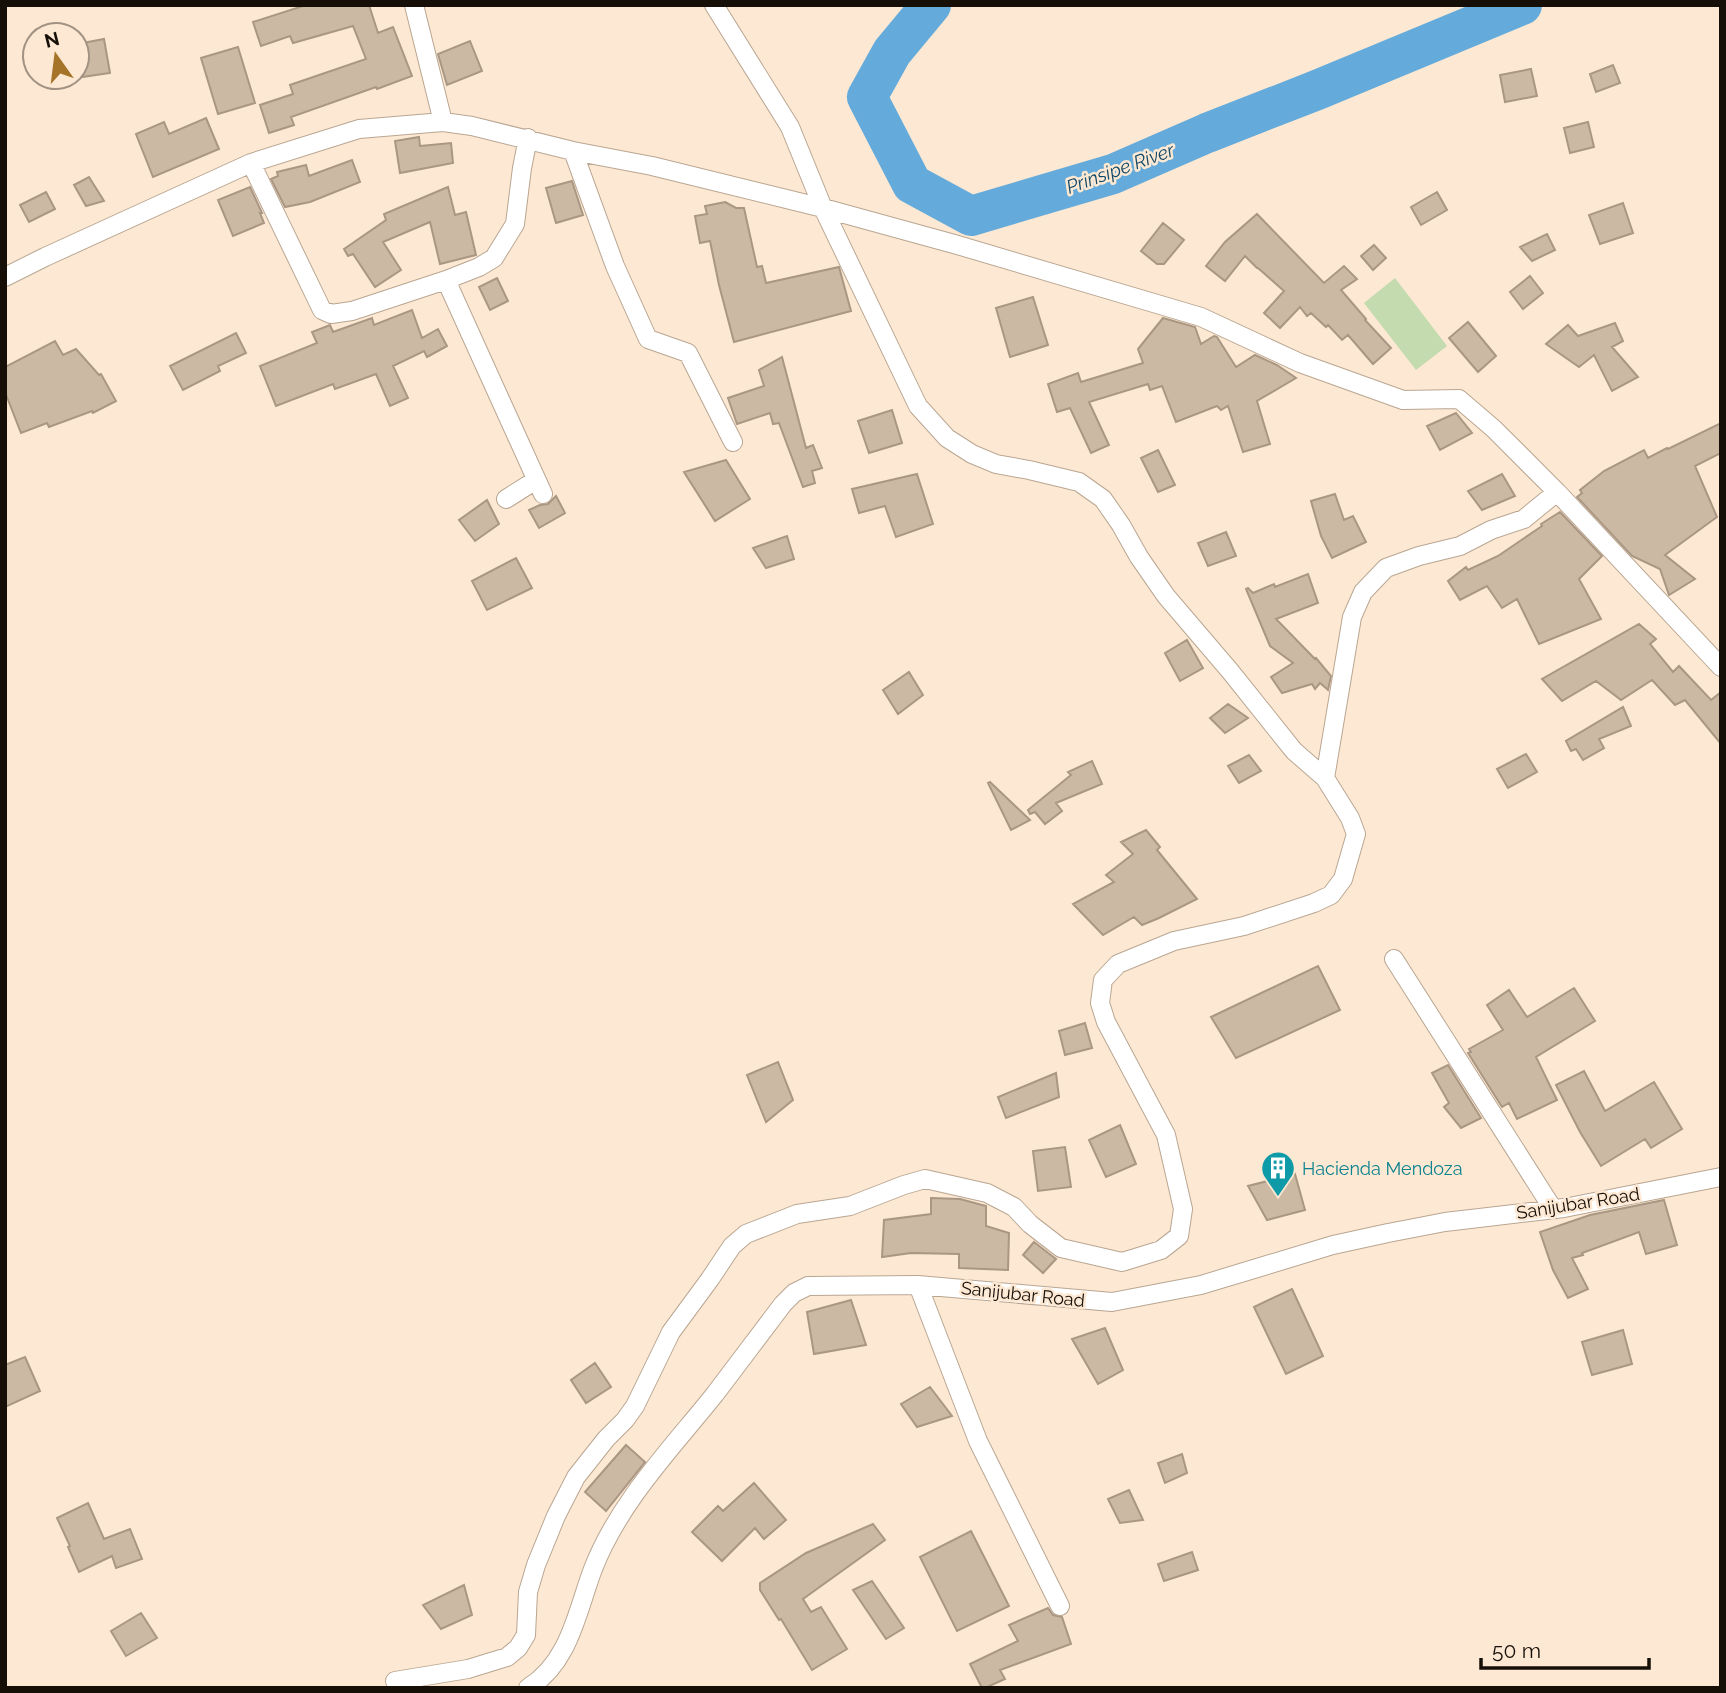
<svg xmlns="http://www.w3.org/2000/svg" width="1726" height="1693" viewBox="0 0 1726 1693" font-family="Raleway,sans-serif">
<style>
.green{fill:#c3dbae}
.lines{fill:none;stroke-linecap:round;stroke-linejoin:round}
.river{stroke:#64aada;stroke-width:40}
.building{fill:#ccb9a4;stroke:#aa9783;stroke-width:2}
.street-casing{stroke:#b9a692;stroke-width:20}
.street{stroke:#fff;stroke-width:18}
.labels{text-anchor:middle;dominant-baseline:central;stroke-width:5;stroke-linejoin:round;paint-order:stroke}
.culture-label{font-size:18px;fill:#0d838f;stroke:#fde9d3;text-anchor:start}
.street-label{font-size:18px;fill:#160f08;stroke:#fde9d3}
.water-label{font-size:19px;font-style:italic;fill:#104868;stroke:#fde9d3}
</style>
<rect width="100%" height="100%" fill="#fde9d3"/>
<!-- green -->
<path class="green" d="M1395 278 1447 346 1416 370 1364 303Z"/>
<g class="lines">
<!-- river -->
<path class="river" d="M931 5 892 52 867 97 912 184 971 216 1113 174 1207 133 1317 90 1522 5"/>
</g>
<!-- building -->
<path class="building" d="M306 5H369L378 33 393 27 412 76 377 89 376 87 291 117 294 125 269 133 260 105 293 94 290 85 366 59 353 26 293 43 290 36 261 46 253 22Z
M104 39 110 73 82 77 77 44Z
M470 41 482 71 447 85 438 54Z
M238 47 255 103 218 114 201 58Z
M1613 65 1620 83 1596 92 1590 74Z
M1531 69 1537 96 1505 102 1500 75Z
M206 118 219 149 153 177 136 134 164 122 169 134Z
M1588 122 1594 147 1570 153 1564 128Z
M419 137 420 146 451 143 453 163 400 173 395 141Z
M352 160 360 182 310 202 285 207 271 179 278 176 277 172 306 165 309 176Z
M89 177 104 201 86 206 74 185Z
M572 181 583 215 556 223 546 188Z
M250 187 262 213H260L264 223 233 236 218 200Z
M448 187 455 215 466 212 476 255 440 264 430 222 383 242 401 270 375 287 353 254 348 256 344 249 386 220 384 214Z
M46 192 55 209 29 222 20 205Z
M1437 192 1447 210 1421 225 1411 207Z
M725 202 736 208H744L757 267 762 266 766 283 839 267 851 311 734 342 719 285 710 241 700 243 695 216 707 214 705 206Z
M1623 203 1633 233 1600 244 1589 215Z
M1257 214 1324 283 1344 266 1357 279 1341 290 1366 319 1365 320 1391 348 1373 364 1348 335 1342 340 1328 325 1326 327 1311 313 1307 316 1300 307 1280 328 1264 313 1284 291 1258 268H1257L1245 256 1225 281 1206 266 1225 242Z
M1163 223 1184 240 1164 264H1157L1141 251Z
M1547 234 1555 250 1532 261 1520 247Z
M1374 245 1386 258 1373 270 1361 256Z
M1530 276 1543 293 1523 309 1510 292Z
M497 278 508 301 490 310 479 287Z
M1033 297 1048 345 1010 357 996 308Z
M412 310 422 338 438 329 447 346 427 357 424 351 393 366 408 398 390 406 376 374 335 389 333 384 276 406 260 366 317 343 312 332 330 325 333 332 372 318 374 325Z
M1163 318 1195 327 1201 344 1214 336 1217 337 1236 367 1255 355 1277 365 1296 378 1257 401 1270 444 1243 452 1228 406 1221 410 1217 406 1176 422 1162 386 1150 390 1148 384 1089 402 1109 445 1091 453 1070 408 1057 412 1048 384 1078 373 1081 382 1143 363 1138 349Z
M1468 322 1496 356 1478 372 1449 338Z
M1615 323 1623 341 1612 347 1638 377 1612 391 1594 355 1579 367 1546 344 1568 325 1578 336Z
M236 333 246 353 218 366 220 371 183 390 170 366Z
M55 341 63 355 76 349 99 375 101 374 116 401 93 413 92 411 49 427 47 423 21 433 5 392V367Z
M782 357 806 448 813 445 822 468 812 471 815 483 803 487 779 423 773 424 770 413 737 424 728 398 764 386 759 370Z
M892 410 902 443 869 453 858 421Z
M1456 413 1472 433 1440 450 1427 426Z
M1721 423V453L1695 466 1717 517 1665 555 1695 579 1669 595 1660 569 1632 556 1577 497 1582 493 1580 490 1604 471 1644 450 1648 458 1667 448 1668 449Z
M1158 450 1175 485 1158 492 1141 458Z
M726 460 750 499 715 521 684 472Z
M917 474 933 524 896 537 885 506 859 513 852 489Z
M1502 474 1515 496 1482 510 1468 491Z
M1335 494 1344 520 1353 516 1366 542 1332 558 1321 536 1311 501Z
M556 496 565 513 539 528 529 510 540 505 548 504Z
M487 500 499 524 475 541 459 520Z
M1560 512 1602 556 1579 579 1601 619 1539 644 1517 599 1502 608 1487 586 1460 600 1448 581 1466 567 1468 570 1498 556 1542 526 1541 524Z
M1226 532 1236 556 1208 566 1198 543Z
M787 536 794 559 766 568 753 548Z
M516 558 532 588 487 610 472 581Z
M1308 574 1318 603 1276 619 1315 659 1316 658 1331 676 1328 690 1320 683 1315 689 1312 684 1282 693 1271 677 1293 663 1270 646 1246 589 1248 588 1253 593 1274 584 1275 587Z
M1639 624 1656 639 1650 644 1673 672 1679 666 1711 700 1721 692V744L1685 700 1675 705 1652 680 1621 700 1596 681 1562 701 1542 679Z
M1187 640 1203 668 1180 681 1165 653Z
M909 672 923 695 898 714 883 690Z
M1228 704 1248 718 1225 733 1210 718Z
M1623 707 1631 726 1599 739 1604 748 1583 760 1576 749 1571 751 1566 741Z
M1526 754 1537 772 1508 788 1497 769Z
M1249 755 1261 771 1239 783 1228 766Z
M1092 761 1102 784 1056 803 1062 811 1045 824 1035 812 1030 814 1028 810 1071 775 1068 772Z
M990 782 1030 820 1011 830 988 783Z
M1146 830 1160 847 1157 850 1197 899 1159 918 1142 925 1134 917 1103 935 1073 904 1114 882 1106 875 1133 854 1121 842Z
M1318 966 1340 1010 1236 1058 1211 1017Z
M1574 988 1595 1021 1536 1057 1557 1100 1517 1119 1509 1103 1502 1107 1468 1053 1471 1052 1469 1049 1503 1030 1487 1005 1509 990 1527 1017Z
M1085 1023 1092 1048 1065 1055 1059 1031Z
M778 1062 793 1100 766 1122 747 1075Z
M1448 1065 1481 1118 1461 1128 1444 1107 1449 1103 1432 1073Z
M1584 1071 1605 1111 1654 1082 1682 1129 1651 1148 1645 1139 1601 1166 1580 1132 1556 1085Z
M1056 1073 1059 1097 1006 1118 998 1097Z
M1120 1125 1136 1164 1106 1177 1089 1140Z
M1065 1147 1071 1187 1038 1191 1033 1151Z
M1295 1174 1305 1210 1267 1220 1248 1186Z
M931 1198 960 1199 986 1206V1226L1009 1233 1008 1270 959 1268V1254L911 1253 882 1257 884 1220 931 1214Z
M1664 1200 1677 1245 1646 1254 1639 1232 1582 1253 1583 1255 1572 1258 1588 1289 1568 1298 1553 1270 1540 1232 1590 1215Z
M1034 1242 1056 1259 1043 1273 1023 1255Z
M1292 1289 1323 1356 1286 1374 1254 1307Z
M851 1300 866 1345 814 1354 807 1312Z
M1105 1328 1123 1370 1098 1384 1072 1339Z
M1623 1330 1632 1364 1592 1375 1582 1342Z
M25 1357 40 1391 5 1407V1365Z
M595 1363 611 1387 586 1403 571 1380Z
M930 1387 952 1416 917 1427 901 1404Z
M626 1445 645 1462 606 1511 585 1492Z
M1182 1454 1187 1473 1165 1483 1158 1463Z
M754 1483 786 1520 764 1539 755 1528 722 1561 692 1532 718 1506 723 1511Z
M1129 1490 1143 1520 1120 1523 1108 1499Z
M88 1503 104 1539 130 1529 142 1559 116 1568 112 1556 79 1572 68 1547 70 1546 57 1518Z
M873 1524 885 1540 803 1599 811 1612 821 1607 847 1649 812 1670 781 1619 779 1620 760 1590V1583L806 1553Z
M971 1531 1009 1606 957 1631 920 1557Z
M1192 1552 1198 1570 1164 1581 1158 1564Z
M872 1581 904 1628 886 1639 853 1590Z
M464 1585 472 1615 441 1629 423 1605Z
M1048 1608 1053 1615 1062 1617 1071 1644 1000 1670 1005 1679 985 1688H982L970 1664 1018 1641 1009 1625Z
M141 1613 157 1638 126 1656 111 1631Z"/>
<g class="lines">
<!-- street casing -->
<g class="street-casing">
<path id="street" d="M414 5 443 122
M573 151 615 266 648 339 688 353 733 442
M251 163 322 310 331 314 352 311 446 280 479 267 494 258 515 224 522 168 528 138
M5 277 45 257 251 163 359 129 443 122 472 126 573 151 652 166 823 208 954 244 1201 317 1300 363 1403 400 1459 399 1494 429 1557 492 1721 667
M446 280 543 494
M506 499 536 480
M1325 778 1352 617 1363 592 1386 568 1419 556 1460 546 1491 530 1524 519 1557 492
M1394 959 1553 1209
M918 1285 978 1441 1060 1606
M395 1681 468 1669 507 1657 518 1648 526 1635 528 1592 536 1565 556 1516 576 1477 606 1439 625 1420 635 1406 671 1332 710 1279 732 1246 746 1234 797 1214 850 1206 904 1185 925 1179 987 1193 1014 1207 1030 1224 1061 1248 1122 1262 1161 1250 1179 1236 1183 1209 1166 1135 1106 1022 1100 1003 1103 980 1118 964 1174 941 1244 926 1314 903 1331 895 1343 879 1356 834 1350 818 1325 778 1294 751 1230 671 1166 596 1139 557 1121 525 1103 499 1079 482 1029 470 996 464 972 454 947 438 918 406 823 208 790 127 714 5
M528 1688C570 1662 577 1611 593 1569 619 1502 671 1449 715 1394 738 1364 760 1334 783 1304L794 1293 808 1286 918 1285 1112 1302 1201 1285 1333 1245 1388 1233 1445 1222 1564 1208 1721 1177"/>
</g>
<!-- street -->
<use href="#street" class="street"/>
</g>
<!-- icons -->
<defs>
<g id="building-pin" transform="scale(1.75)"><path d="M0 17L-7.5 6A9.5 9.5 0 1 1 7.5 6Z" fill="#0f9aa8" stroke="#fde9d3"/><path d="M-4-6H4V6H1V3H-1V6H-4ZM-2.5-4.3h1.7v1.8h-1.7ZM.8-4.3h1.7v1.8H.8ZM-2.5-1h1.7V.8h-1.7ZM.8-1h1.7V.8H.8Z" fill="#fff"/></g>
</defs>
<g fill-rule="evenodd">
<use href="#building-pin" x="1278" y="1168"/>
</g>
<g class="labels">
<!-- culture labels -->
<g class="culture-label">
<text x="1302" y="1168">Hacienda Mendoza</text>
</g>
<!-- street labels -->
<g class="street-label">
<text transform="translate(1578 1203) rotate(-9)">Sanijubar Road</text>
<text transform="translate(1023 1294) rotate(6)">Sanijubar Road</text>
</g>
<!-- water labels -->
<g class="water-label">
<text transform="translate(1120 168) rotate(-20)">Prinsipe River</text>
</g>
</g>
<!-- border -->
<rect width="1726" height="1693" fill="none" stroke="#160f08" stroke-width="14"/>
<!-- north arrow -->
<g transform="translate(56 56) rotate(346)"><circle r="33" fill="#fde9d3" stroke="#a19282" stroke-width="2"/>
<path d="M0-5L12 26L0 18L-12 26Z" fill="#a57429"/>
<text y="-10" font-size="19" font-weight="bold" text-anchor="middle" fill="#160f08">N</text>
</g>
<!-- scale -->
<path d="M1481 1658v10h168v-10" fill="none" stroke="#160f08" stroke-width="3.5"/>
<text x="1492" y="1658" font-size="21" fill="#160f08" stroke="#fde9d3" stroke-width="5" paint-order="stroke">50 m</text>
</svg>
